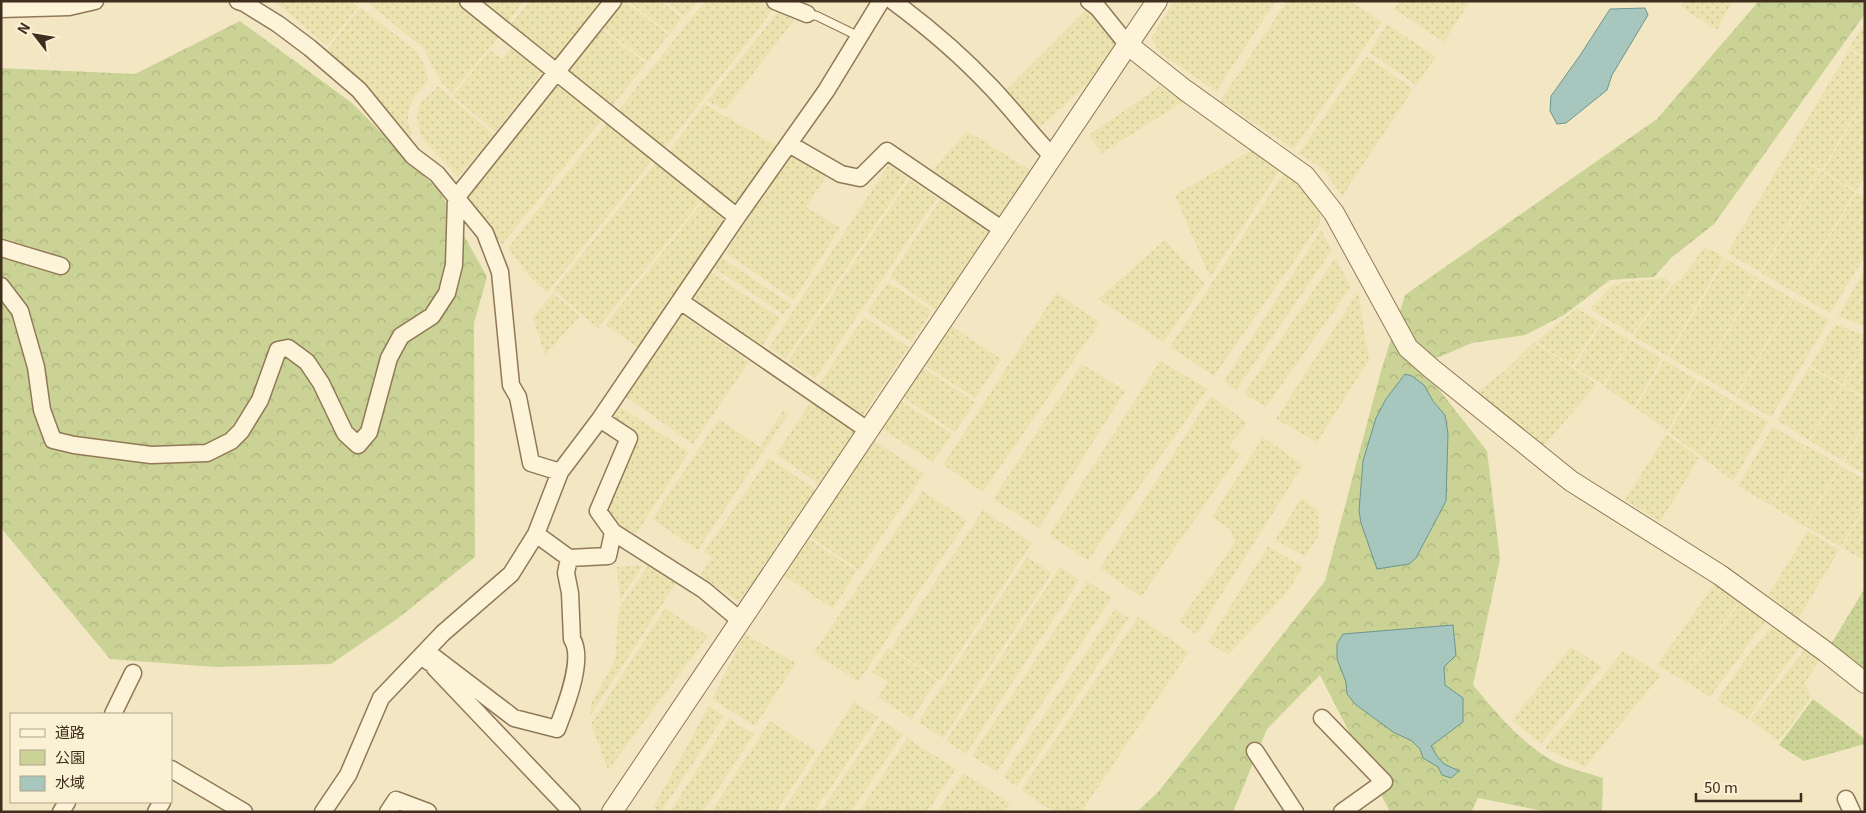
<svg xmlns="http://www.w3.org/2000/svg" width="1866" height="813" viewBox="0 0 1866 813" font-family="Georgia,'Noto Sans JP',serif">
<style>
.farmland{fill:url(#farmland-dots)}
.green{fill:url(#green-dots)}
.forest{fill:url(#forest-crowns)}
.water{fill:#a6c6be;stroke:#6b968d}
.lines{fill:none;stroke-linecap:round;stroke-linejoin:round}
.service-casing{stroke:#917857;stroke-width:10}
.minor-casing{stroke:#917857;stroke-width:19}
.tertiary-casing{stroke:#917857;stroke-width:22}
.service{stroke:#fdf3d8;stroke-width:8}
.minor{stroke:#fdf3d8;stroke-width:16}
.tertiary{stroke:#fdf3d8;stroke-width:20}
</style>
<defs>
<pattern id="farmland-dots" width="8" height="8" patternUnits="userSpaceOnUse" patternTransform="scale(1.25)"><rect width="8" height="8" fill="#eae3af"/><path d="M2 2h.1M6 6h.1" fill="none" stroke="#cac396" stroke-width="1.8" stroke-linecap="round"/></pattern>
<pattern id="green-dots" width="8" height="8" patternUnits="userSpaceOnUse" patternTransform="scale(1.25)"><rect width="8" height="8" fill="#cad395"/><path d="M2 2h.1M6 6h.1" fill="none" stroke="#afb580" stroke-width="1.8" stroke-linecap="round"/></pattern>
<pattern id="forest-crowns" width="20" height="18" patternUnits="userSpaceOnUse" patternTransform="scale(1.25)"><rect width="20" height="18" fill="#cad395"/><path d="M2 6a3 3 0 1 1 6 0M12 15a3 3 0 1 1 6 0" fill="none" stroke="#afb580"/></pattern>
</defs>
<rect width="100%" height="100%" fill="#f3e7c3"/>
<!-- farmland -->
<path class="farmland" d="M278 1H352L358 7 327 46 277 3Z
M366 1H461L501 34 452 93 441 82 423 48Z
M481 1H524L507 23Z
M530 1H606L557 62 511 24Z
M620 1H625L669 35 647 62 601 26Z
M628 1H661L682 18 670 34Z
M665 1H698L685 17Z
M705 1H759L772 11 665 148 618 111Z
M1174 1H1276L1216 91 1161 54 1151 38Z
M1287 1H1350L1382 22 1294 149 1220 101Z
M1399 1H1470L1444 42 1394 9Z
M1685 1H1732L1717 30 1681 7Z
M360 7 416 51 425 66 428 81 412 100 408 112V123L412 133 410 138 360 80 327 50Z
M1088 8 1118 44 1097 75 1036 131 1002 94Z
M778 12 794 20 725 110 707 101Z
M1865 22V57L1849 48Z
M1387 24 1436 57 1416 85 1369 52Z
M600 27 646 64 612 106 566 69Z
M514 45 543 71 495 132 453 96 490 50 502 59Z
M1849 50 1865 59V97L1822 170 1794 155 1820 171 1761 272 1727 253Z
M1366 56 1413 89 1342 196 1324 170 1299 153Z
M563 85 604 117 502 245 466 194 550 90Z
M438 86 494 135 458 177 426 143 420 133 417 118 419 105Z
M1160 86 1184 101 1102 153 1089 135Z
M1865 99V176L1856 191 1823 171Z
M704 104 777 146 737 206 669 152Z
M607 122 654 158 547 293 528 275 508 248Z
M967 131 1030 170 997 218 930 173Z
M1255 148 1281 168 1210 278 1175 195Z
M789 154 827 175 806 207 840 228 794 300 726 253Z
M657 161 704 197 598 328 553 290Z
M889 164 907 178 786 359 769 348Z
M1821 171 1855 192 1795 293 1762 273Z
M1284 173 1309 191 1320 206V224L1214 376 1170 347Z
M909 180 937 198 815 379 788 361Z
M1856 193 1865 197V256L1830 313 1796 293Z
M705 199 725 215V229L640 349 605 325Z
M940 200 991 232 937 311 890 277Z
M1321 230 1332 250 1236 390 1224 381Z
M1165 240 1205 284 1163 342 1098 299Z
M1704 248 1717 252 1724 258 1667 356 1633 336 1672 285 1680 280Z
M719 256 792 305 783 314 713 267Z
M1335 258 1351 287 1266 407 1244 394Z
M1726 259 1758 278 1701 376 1668 357Z
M1865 270V326L1838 316Z
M709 271 780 318 761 347 692 300Z
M1665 278 1671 283 1632 334 1590 309 1611 286 1624 282Z
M1759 279 1793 299 1735 396 1702 376Z
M888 282 932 311 911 342 867 312Z
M1358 292 1369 360 1317 442 1276 419Z
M553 293 580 316 545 355 533 317Z
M1056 293 1100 322 983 492 943 465Z
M1794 299 1829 320 1771 417 1736 397Z
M1577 308 1600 322 1572 366 1536 342Z
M682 315 749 362 693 444 626 397Z
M864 317 909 347 863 415 819 384Z
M1602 323 1630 340 1603 385 1574 367Z
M1835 324 1865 335V347L1842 384 1810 366Z
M950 325 1001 359 975 398 924 365Z
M1631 340 1662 359 1634 407 1604 386Z
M1534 342 1597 384 1542 448 1476 393 1507 369Z
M1865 349V397L1843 385Z
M1664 360 1697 380 1667 431 1636 408Z
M1160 361 1208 389 1088 560 1049 535Z
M1082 364 1125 391 1039 528 993 499Z
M922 367 975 402 955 432 903 397Z
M1809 367 1842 386 1809 440 1777 420Z
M1699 381 1733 401 1700 456 1669 432Z
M1843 386 1865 399V423L1843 461 1810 441Z
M1211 396 1247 423 1229 446 1240 454 1141 597 1100 568Z
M901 401 952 434 933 462 882 429Z
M811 402 856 432 819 484 776 454Z
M1734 402 1768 422 1733 481 1701 456Z
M619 406 689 452 636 534 616 523 608 508 639 437 610 416Z
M783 411 788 414 698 550 652 519 719 419 760 447Z
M1865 426V470L1863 473 1844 462Z
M1773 427 1806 446 1770 505 1738 486Z
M1667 434 1699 458 1660 522 1625 500Z
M1263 437 1303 465 1196 635 1179 621 1235 543 1231 530 1212 517Z
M874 440 924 474 859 570 809 536Z
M1807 446 1840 465 1804 526 1771 505Z
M769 458 816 490 739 602 700 575 712 558 704 552Z
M1841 466 1865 480V506L1841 547 1805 526Z
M923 491 967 521 858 682 814 652Z
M1301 498 1318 510 1319 536 1304 556 1275 540Z
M1865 508V561L1842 548Z
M983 510 1032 543 940 681 891 648Z
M1808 531 1839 550 1798 619 1768 595Z
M806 537 857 571 833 609 782 574Z
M1268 546 1303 567 1285 595 1228 655 1208 642Z
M1027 557 1052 573 943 738 918 722Z
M650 563 678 580 590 716 591 704 615 660 619 608Z
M643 565 620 600 617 567Z
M1060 567 1079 580 966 754 946 741Z
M1087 581 1112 597 997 772 972 756Z
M1717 581 1741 599 1681 679 1657 665Z
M1742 600 1767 619 1710 697 1682 679Z
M665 608 708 636 608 770 591 724Z
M1115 609 1129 618 1017 787 1003 777Z
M1138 617 1189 652 1081 812H1054L1021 790Z
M1774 624 1801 645 1747 719 1717 700 1754 647Z
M745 634 796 663 755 726 712 699Z
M1571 647 1602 667 1541 744 1512 720Z
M888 648 937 680 912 719 878 697 888 682 872 672Z
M1804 650 1820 660 1805 683 1811 698 1779 741 1750 720Z
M1623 651 1661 675 1585 767 1545 748Z
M854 702 878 717 814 812H782Z
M709 706 724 716 661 812 653 808Z
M729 719 754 734 703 812H670Z
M882 720 903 734 851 812H820Z
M770 721 816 751 776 812H711Z
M907 738 956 769 927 812H859Z
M963 773 1010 803 1004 812H937Z"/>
<!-- green -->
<path class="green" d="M1865 588V666L1863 668 1831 644Z
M1813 699 1865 739V744L1804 761 1779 745Z"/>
<!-- forest -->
<path class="forest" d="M1759 1H1865V14L1714 224 1671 258 1654 277 1610 280 1564 315 1525 335 1472 343 1420 365 1487 451 1500 559 1473 685C1495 711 1518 740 1548 758 1564 768 1585 772 1603 778L1602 812H1548L1478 798 1471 812H1390L1320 675 1267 729 1233 812H1137L1159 791 1325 581 1381 371 1405 295 1657 119Z
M240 21 352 103 440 192 487 277 474 323 475 557 397 619 331 664 215 667 110 659 1 528V68L135 74Z"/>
<!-- water -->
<path class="water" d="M1645 8 1648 15 1612 75 1607 90 1566 123 1557 124 1550 111 1551 96 1581 54 1610 9Z
M1405 374 1412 376 1424 385 1433 401 1445 415 1448 434 1446 501 1416 558 1409 564 1377 569 1361 523 1359 511 1363 461 1376 418 1386 399Z
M1453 625 1456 655 1444 667 1445 685 1463 698V722L1431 746 1437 756 1444 764 1459 771 1451 778 1442 775 1438 767 1423 758 1420 749 1412 741 1393 732 1355 704 1347 694 1346 682 1337 659V644L1343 634Z"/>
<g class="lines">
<!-- service casing -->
<g class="service-casing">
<path id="service" d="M807 14 817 16 860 37"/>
</g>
<!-- minor casing -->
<g class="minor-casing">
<path id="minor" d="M238 1 244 3 278 24 310 48 359 90 413 156 437 174 485 233 500 272 511 385 518 397 531 463 560 472
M468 1 737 217
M775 1 807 14
M893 1C928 27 961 55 991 87 1012 109 1031 134 1052 156
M1089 1 1098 8 1127 44
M1 9 69 7 95 1
M789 144 841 174 860 178 887 151 1003 230
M1 248 61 266
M1 286 20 311 36 367 42 410 53 440 74 445 151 455 207 453 231 441 241 431 260 400 278 350 288 348 307 362 321 383 345 433 358 445 369 432 389 358 401 336 432 316 447 293 454 265 456 198 613 1
M680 301 869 431
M600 419 629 438 598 511 613 532 704 590 741 621
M536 534 569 558 608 556 613 532
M429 662 434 657 514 718 557 729C565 708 585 659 572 639L570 593 566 573 569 558
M435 668 572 812
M113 714 133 673
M1322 718 1384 782 1342 812
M1255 751 1295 812
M171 769 244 812
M1846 799 1852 812
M61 812 67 802
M156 812 162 802
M323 812 348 775 381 698 443 633 511 574 536 534 560 472 600 419 737 217 826 91 881 1
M388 812 396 800 428 812"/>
</g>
<!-- tertiary casing -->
<g class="tertiary-casing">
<path id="tertiary" d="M1127 44 1185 90 1305 176 1334 213 1408 348 1432 369 1571 481 1720 575 1826 652 1865 683
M612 812 1157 1"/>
</g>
<!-- service -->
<use href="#service" class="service"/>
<!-- minor -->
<use href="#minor" class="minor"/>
<!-- tertiary -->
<use href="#tertiary" class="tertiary"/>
</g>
<!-- border -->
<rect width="1866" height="813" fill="none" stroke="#3f2e1d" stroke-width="5"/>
<!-- legend -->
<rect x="10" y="713" width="162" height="90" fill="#faf0d4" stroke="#afa28b"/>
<rect x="20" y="729" width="25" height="8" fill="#fdf3d8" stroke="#afa28b"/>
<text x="55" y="738" font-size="15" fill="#3f2e1d">道路</text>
<rect x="20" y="750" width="25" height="15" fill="#cad395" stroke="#afa28b"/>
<text x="55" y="763" font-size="15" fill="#3f2e1d">公園</text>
<rect x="20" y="776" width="25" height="15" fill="#a6c6be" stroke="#afa28b"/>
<text x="55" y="788" font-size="15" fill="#3f2e1d">水域</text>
<!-- north arrow -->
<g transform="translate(35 35) rotate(301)" stroke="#faf0d4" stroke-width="4" paint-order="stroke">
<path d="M0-4L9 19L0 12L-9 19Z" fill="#3f2e1d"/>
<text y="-8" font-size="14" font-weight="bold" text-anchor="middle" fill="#3f2e1d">N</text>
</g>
<!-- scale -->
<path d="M1696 793v8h105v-8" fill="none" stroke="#3f2e1d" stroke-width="2.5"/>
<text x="1704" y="793" font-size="15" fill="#3f2e1d" stroke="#faf0d4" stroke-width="4" paint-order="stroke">50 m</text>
</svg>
